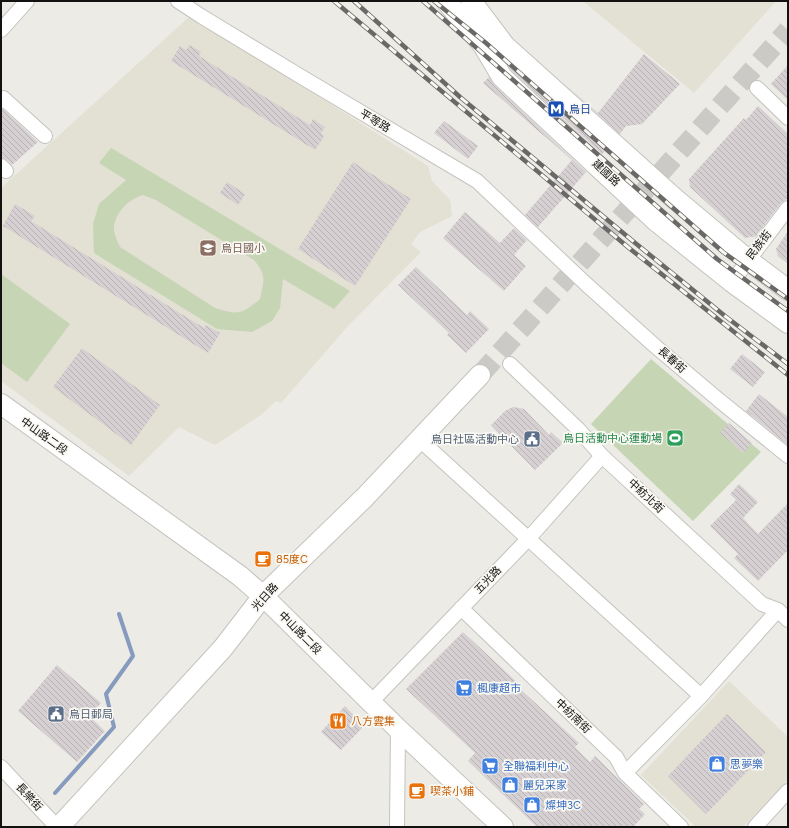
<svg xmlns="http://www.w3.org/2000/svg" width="789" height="828" viewBox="0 0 789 828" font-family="Figtree,'Noto Sans TC',sans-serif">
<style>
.built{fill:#e3e0d4}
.pitch{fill:#c6d5b3;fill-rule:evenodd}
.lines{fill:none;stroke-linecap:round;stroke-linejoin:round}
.stream{stroke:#869bbe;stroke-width:4}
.building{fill:url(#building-back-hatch)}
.secondary-tunnel{stroke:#cbcac6;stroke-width:20;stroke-dasharray:20 10;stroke-linecap:butt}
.street-casing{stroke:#c4c3be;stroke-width:16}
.secondary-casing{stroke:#c4c3be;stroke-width:22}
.street{stroke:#fff;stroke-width:14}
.secondary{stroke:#fff;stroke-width:20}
.rail-casing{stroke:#6a6967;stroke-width:4.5}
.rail{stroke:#f9f8f3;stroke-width:3;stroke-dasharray:9;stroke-linecap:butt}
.labels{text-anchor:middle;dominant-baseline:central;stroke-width:3.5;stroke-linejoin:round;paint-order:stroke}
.transit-label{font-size:11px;fill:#164399;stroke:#f9f8f3;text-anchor:start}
.street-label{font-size:11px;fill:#131211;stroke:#f9f8f3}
.education-label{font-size:11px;fill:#785e54;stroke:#f9f8f3;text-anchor:start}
.leisure-label{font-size:11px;fill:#27864d;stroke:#f9f8f3;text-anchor:end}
.service-label{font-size:11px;fill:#4e5e75;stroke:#f9f8f3;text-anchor:end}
.food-label{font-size:11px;fill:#c56008;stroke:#f9f8f3;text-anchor:start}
.shop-label{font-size:11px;fill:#366cbe;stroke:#f9f8f3;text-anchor:start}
</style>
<defs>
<pattern id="building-back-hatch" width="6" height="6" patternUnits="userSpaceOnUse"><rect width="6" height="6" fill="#d6d0d2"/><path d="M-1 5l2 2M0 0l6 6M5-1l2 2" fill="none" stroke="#b7b2b3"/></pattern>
</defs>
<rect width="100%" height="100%" fill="#ecebe6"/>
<!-- built -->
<path class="built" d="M583 1H776L694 93Z
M189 17 274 68 428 166 432 181 450 200 452 216 420 232 411 244 421 252 348 326 281 403 276 401 261 415 215 445 179 427 129 476 1 381V188Z
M729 681 788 737V780L743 827H696L641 775Z"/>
<!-- pitch -->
<path class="pitch" d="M111 148 350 291 334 309 283 279 280 308 272 321 252 332 217 329 94 253 93 224 99 204 126 180 99 163ZM143 195 156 200 254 260C267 276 264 280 260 299 241 315 239 315 215 308L120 247C118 242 114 235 114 229 114 213 129 199 143 195Z
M1 274 70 324 27 382 1 363Z
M651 359 761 452 693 521 591 424Z"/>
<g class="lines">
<!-- stream -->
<path class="stream" d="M55 793 114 727 106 694 133 656 119 614"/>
</g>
<!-- building -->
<path class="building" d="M190 45 201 52 199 56 310 125 313 119 325 127 321 133 324 136 315 150 171 61 180 46 186 50Z
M644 54 680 84 642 124 626 126 620 134 562 82 598 113Z
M507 64 605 151 602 154 511 70Z
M788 65V100L771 84Z
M489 77 494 85 586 172 538 227 525 215 572 160 483 83Z
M758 106 788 134V198L781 203 756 236 745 238 690 187 689 179 744 118 746 120Z
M1 109H3L38 142 12 165 7 160 1 158Z
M444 121 478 146 468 159 434 133Z
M353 162 411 199 355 286 298 249Z
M227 182 245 194 238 205 220 193Z
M15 204 35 216 31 221 204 328 206 325 220 333 208 353 3 226Z
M465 212 500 243 514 228 527 240 514 255 526 266 504 291 443 238Z
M788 231V264L778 256 776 249Z
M416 267 467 315 470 311 489 329 466 353 447 335 449 333 398 285Z
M82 348 160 405 131 445 53 387Z
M742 354 765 372 753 387 730 369Z
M759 394 788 417V445L746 411Z
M513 407 524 409 549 435 551 432 563 443 535 470 491 425 505 411Z
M729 423 752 443 743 453 720 433Z
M739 484 758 502 743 518 758 534 788 503V550L758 581 734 558 738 554 710 526 736 500 730 494Z
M463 632 522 687 520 689 579 743 575 747 590 762 595 756 644 804 639 809 645 814 633 827H537L468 761 475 753 406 689Z
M57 665 101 703 89 716 105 731 77 762 18 711Z
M345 706 364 726 341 750 321 732Z
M727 714 766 752 706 814 668 776Z"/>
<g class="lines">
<!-- secondary-tunnel -->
<path class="secondary-tunnel" d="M480 375 788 30"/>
<!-- street casing -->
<g class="street-casing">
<path id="street" d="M178 1 201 16 305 79 477 181 586 284 655 346 720 401 788 456
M1 30 27 1
M757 88 788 118
M1 101 3 98 45 136
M1 166 6 171
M732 282 788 208
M510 364 578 429 602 456 762 604 778 610 788 620
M420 440 701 696
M461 608 616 757 625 773 681 827
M371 702 529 538 602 456
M1 767 57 827
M625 773 701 696 778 610
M397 827 398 729
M755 827 788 791"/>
</g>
<!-- secondary casing -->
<g class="secondary-casing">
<path id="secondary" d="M446 1 483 45 502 77 656 221 732 282 788 323
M471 1 505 46 674 198 748 260 788 290
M1 404 240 576 263 596 398 729 503 827
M59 827 223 648 263 596 365 497 480 375"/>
</g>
<!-- street -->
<use href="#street" class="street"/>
<!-- secondary -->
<use href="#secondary" class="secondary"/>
<!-- rail casing -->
<g class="rail-casing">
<path id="rail" d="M334 1 629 248 788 375
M354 1 460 97 634 242 725 316 788 364
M423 1 717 259 788 311
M434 1 486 43 723 252 788 299"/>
</g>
<!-- rail -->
<use href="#rail" class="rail"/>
</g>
<!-- icons -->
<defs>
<g id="metro-square" transform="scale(0.9)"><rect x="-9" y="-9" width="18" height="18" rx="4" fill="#1a4fb4" stroke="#f9f8f3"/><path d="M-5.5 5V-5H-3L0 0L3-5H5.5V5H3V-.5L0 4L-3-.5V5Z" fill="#fff"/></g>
<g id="school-square" transform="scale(0.9)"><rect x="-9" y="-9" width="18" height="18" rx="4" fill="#8d6e63" stroke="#f9f8f3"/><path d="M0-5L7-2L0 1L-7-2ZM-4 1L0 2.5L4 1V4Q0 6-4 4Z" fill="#fff"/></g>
<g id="stadium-square" transform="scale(0.9)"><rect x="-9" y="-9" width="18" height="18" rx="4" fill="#2e9e5b" stroke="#f9f8f3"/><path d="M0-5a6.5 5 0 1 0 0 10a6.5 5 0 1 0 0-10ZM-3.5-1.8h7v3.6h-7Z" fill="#fff"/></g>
<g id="civic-square" transform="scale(0.9)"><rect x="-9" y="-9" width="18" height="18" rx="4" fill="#5c6f8a" stroke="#f9f8f3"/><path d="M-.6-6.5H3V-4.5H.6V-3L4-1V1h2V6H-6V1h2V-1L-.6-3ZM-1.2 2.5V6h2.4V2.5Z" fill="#fff"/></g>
<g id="cafe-square" transform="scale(0.9)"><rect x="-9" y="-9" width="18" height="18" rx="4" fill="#e8710a" stroke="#f9f8f3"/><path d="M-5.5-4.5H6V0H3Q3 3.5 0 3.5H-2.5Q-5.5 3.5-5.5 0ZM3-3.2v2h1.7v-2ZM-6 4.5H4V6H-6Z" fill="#fff"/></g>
<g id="supermarket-square" transform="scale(0.9)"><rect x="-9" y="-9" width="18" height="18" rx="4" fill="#3f7fe0" stroke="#f9f8f3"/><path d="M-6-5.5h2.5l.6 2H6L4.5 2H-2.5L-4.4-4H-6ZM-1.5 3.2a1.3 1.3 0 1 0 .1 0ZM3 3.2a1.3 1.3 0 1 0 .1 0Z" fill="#fff"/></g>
<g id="restaurant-square" transform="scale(0.9)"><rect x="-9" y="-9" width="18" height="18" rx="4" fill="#e8710a" stroke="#f9f8f3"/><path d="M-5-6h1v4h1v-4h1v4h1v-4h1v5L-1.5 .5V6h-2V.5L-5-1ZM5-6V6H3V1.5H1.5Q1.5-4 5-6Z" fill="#fff"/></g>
<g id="shop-square" transform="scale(0.9)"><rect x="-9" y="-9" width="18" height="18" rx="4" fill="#3f7fe0" stroke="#f9f8f3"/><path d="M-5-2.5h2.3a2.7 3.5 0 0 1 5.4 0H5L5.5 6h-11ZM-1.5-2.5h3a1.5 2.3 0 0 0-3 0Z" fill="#fff"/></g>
</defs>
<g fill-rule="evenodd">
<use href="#metro-square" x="556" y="109"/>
<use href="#school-square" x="208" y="248"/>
<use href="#stadium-square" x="675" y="438"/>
<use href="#civic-square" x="532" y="439"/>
<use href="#cafe-square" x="263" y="559"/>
<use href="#supermarket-square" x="464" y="688"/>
<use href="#civic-square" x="56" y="714"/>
<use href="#restaurant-square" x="338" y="721"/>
<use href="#shop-square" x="717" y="764"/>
<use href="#supermarket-square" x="490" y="766"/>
<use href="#shop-square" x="510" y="785"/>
<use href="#cafe-square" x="417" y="791"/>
<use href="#shop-square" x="532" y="805"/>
</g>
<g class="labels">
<!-- transit labels -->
<g class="transit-label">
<text x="569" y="109">烏日</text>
</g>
<!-- street labels -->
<g class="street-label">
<text transform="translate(375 121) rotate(31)">平等路</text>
<text transform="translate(606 173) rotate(43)">建國路</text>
<text transform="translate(759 245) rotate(-52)">民族街</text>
<text transform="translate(672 360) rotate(41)">長春街</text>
<text transform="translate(44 436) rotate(36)">中山路二段</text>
<text transform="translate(646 496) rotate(43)">中紡北街</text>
<text transform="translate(488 580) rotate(-46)">五光路</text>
<text transform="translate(265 597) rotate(-48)">光日路</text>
<text transform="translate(300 633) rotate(45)">中山路二段</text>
<text transform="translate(573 716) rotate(44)">中紡南街</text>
<text transform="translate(29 797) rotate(47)">長樂街</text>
</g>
<!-- education labels -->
<g class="education-label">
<text x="221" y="248">烏日國小</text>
</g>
<!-- leisure labels -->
<g class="leisure-label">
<text x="662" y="438">烏日活動中心運動場</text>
</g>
<!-- service labels -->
<g class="service-label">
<text x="519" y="439">烏日社區活動中心</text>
<text x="69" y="714" text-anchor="start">烏日郵局</text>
</g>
<!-- food labels -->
<g class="food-label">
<text x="276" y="559">85度C</text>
<text x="351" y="721">八方雲集</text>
<text x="430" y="791">喫茶小鋪</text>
</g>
<!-- shop labels -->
<g class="shop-label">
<text x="477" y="688">楓康超市</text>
<text x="730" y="764">思夢樂</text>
<text x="503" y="766">全聯福利中心</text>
<text x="523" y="785">麗兒采家</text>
<text x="545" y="805">燦坤3C</text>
</g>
</g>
<!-- border -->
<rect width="789" height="828" fill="none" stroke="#131211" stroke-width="4"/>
</svg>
